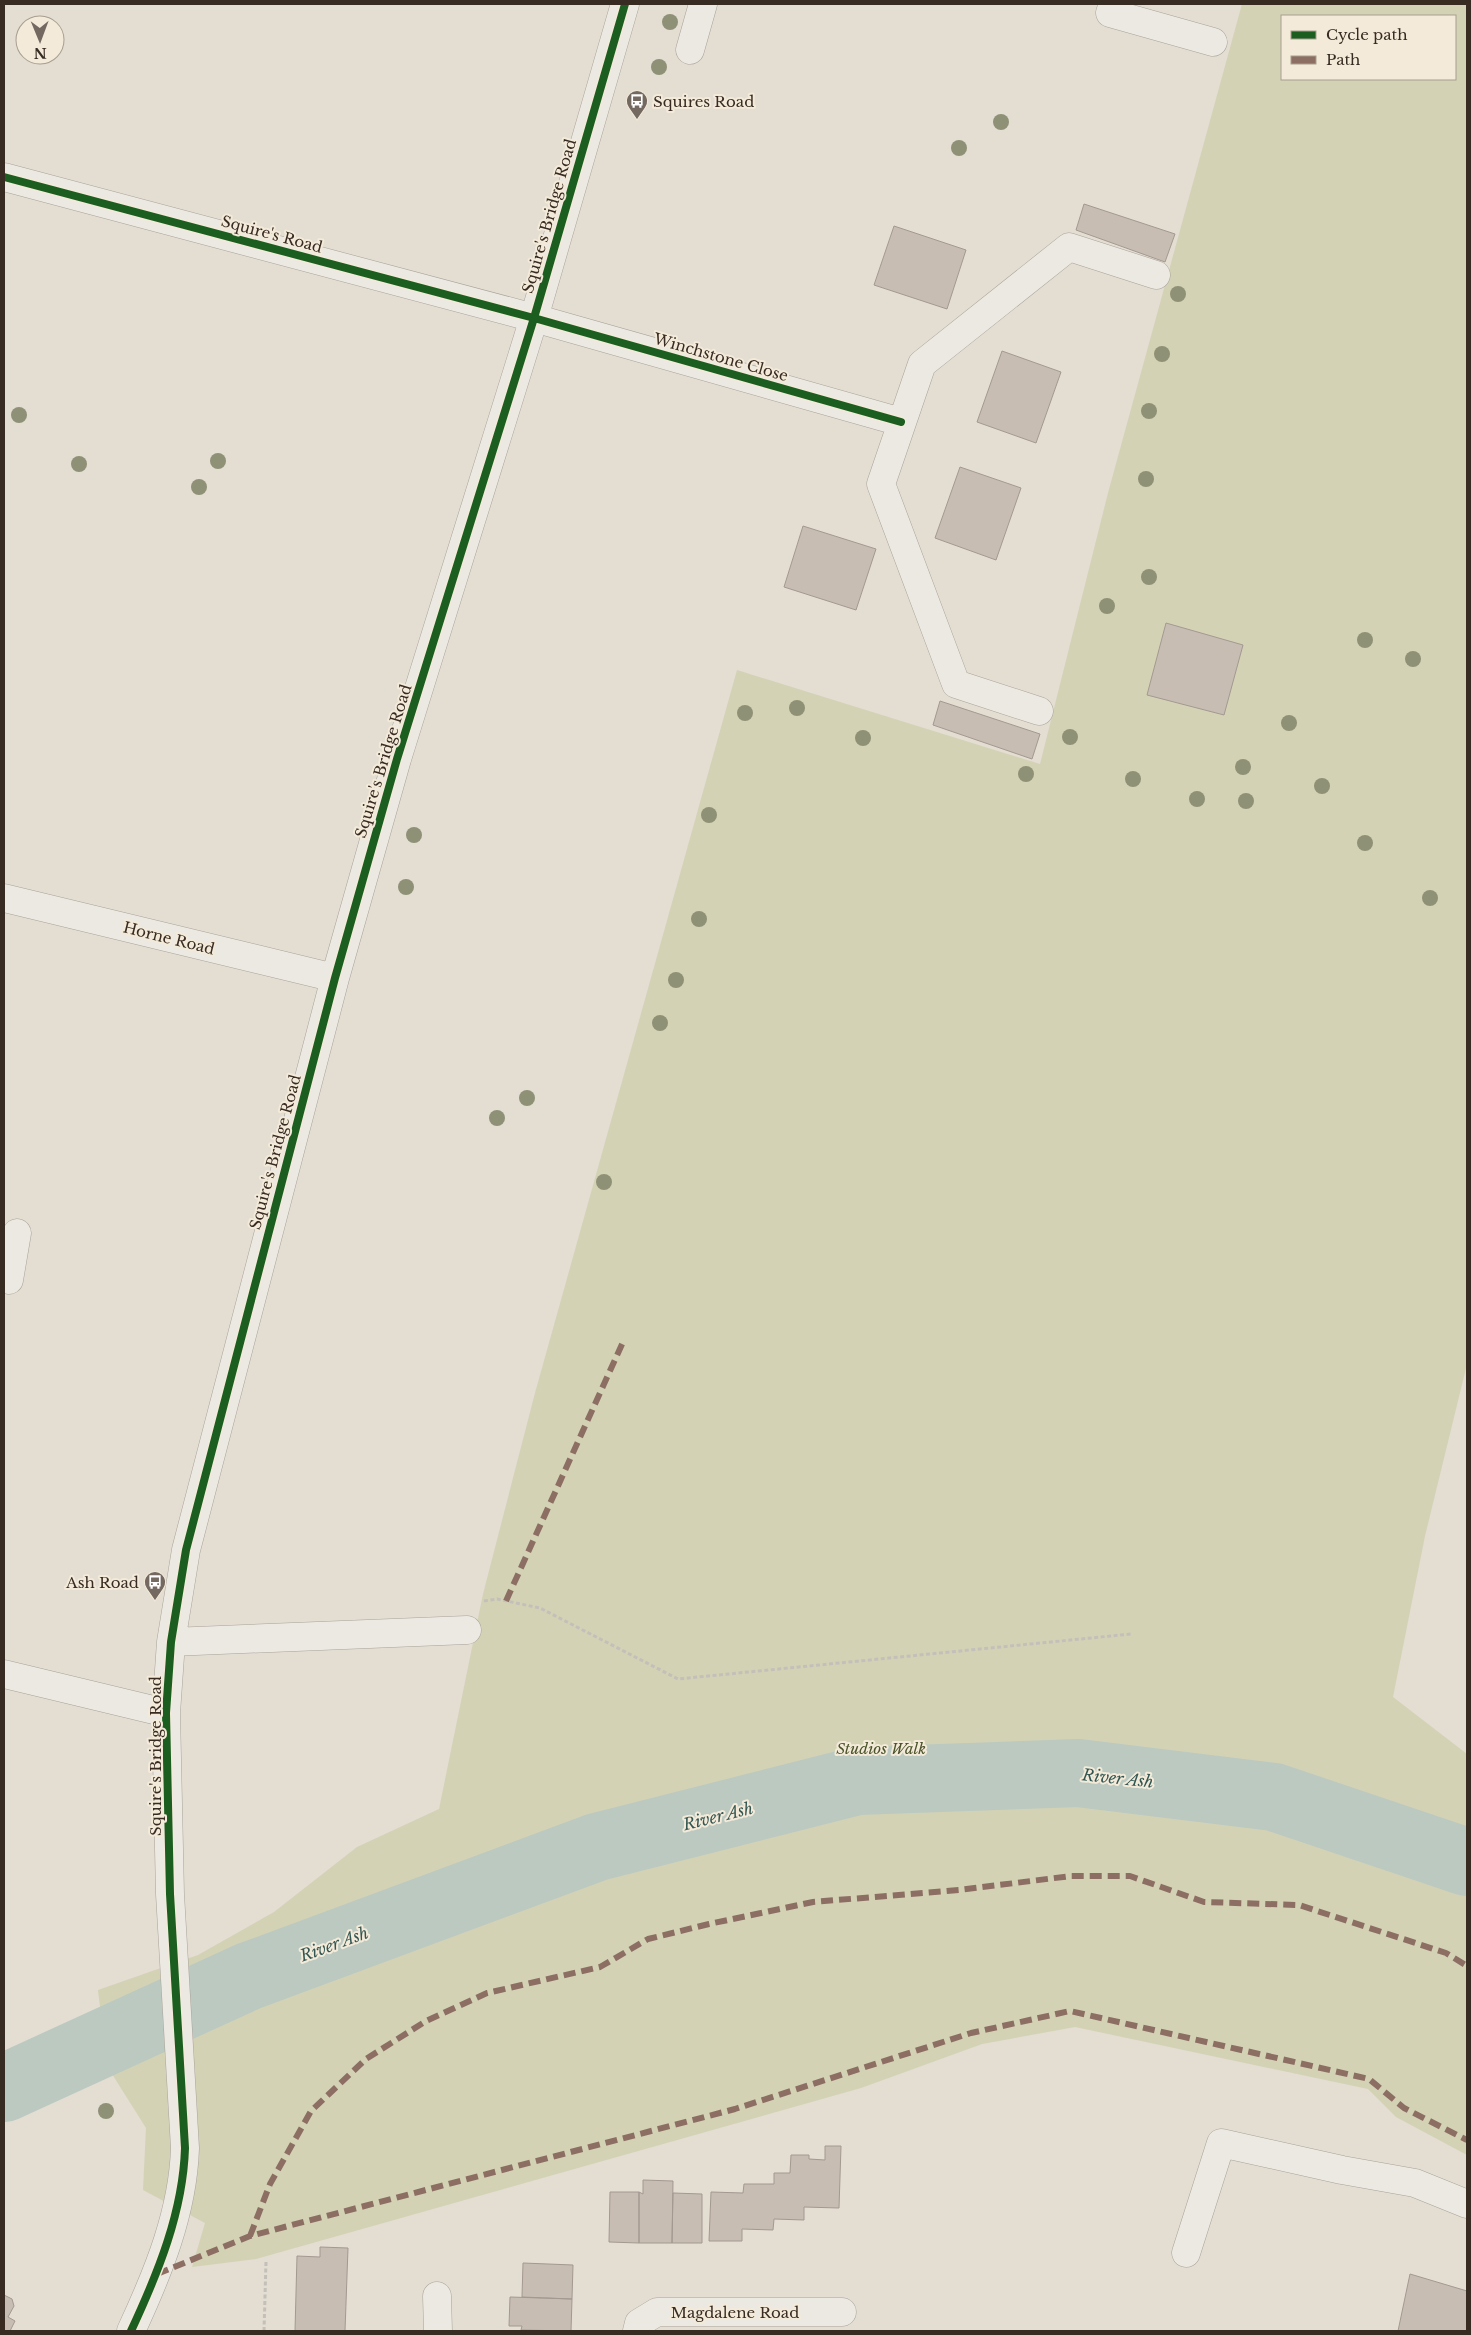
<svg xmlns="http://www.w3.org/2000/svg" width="1471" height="2335" viewBox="0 0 1471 2335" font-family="'Libre Baskerville',serif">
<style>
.green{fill:#d3d2b5;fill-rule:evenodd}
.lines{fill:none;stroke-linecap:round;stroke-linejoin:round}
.river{stroke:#bbc9c0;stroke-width:68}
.building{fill:#c7bdb3;stroke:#a49991}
.minor-casing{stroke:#a9a39a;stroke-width:29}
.path{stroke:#c4c0b9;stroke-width:3;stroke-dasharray:4 2.5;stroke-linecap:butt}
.minor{stroke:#ece9e2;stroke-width:28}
.quiet{stroke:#8d6e63;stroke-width:6;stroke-dasharray:12 6;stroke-linecap:butt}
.cycleway-casing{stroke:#f3ead9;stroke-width:11}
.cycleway{stroke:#1b5e20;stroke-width:8}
.tree{fill:#8f9176}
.labels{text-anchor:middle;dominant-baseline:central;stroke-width:4;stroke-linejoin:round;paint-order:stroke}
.poi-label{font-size:15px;fill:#382b22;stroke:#f3ead9;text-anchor:start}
.street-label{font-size:15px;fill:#382b22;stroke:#f3ead9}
.park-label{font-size:15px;font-style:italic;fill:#4a532a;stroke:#f3ead9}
.water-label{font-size:16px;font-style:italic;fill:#325652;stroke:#f3ead9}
</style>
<rect width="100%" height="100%" fill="#e3ddd2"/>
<!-- green -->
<path class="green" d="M1242 4H1467V1364L1425 1536 1393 1697 1467 1754V2155L1396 2117 1368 2089 1075 2027 982 2044 861 2088 256 2259 192 2267 205 2223 143 2190 146 2128 107 2066 98 1990 198 1955 274 1912 357 1847 439 1809 483 1594 535 1393 737 670 1040 764 1108 493ZM1282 16H1455V79H1282Z"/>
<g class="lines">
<!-- river -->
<path class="river" d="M4 2088 249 1976 597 1847 857 1781 1078 1773 1274 1797 1467 1862"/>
</g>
<!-- building -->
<path class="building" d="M1084 204 1175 234 1165 262 1076 230Z
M894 226 966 250 947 309 874 285Z
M1002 351 1061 372 1036 443 977 422Z
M960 467 1021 488 996 560 935 538Z
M803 526 876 549 856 610 784 587Z
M1166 623 1243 645 1224 715 1147 695Z
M940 701 1040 734 1032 759 933 725Z
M825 2146H841L839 2208 804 2207V2220L774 2219 773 2230 742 2229V2241H709L711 2192 743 2193 744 2184H774V2173H790L791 2155H809V2159L825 2160Z
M643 2180 673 2181 672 2243H639V2192L643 2194Z
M610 2192H639V2243L609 2242Z
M673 2193 702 2194V2243H672Z
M320 2247 348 2248 345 2331H295L297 2256 320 2257Z
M523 2263 573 2265 572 2299 522 2297Z
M1410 2274 1467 2291V2331H1398Z
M4 2295 12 2299 14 2306 8 2317 15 2321 10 2331H4Z
M510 2297 572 2299 571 2331 521 2330 522 2326H509Z"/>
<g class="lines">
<!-- minor casing -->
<g class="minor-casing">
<path id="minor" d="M1113 4 1110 13 1213 42
M690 50 703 4
M4 177 534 318 901 422
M1039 711 956 684 881 484 922 364 1069 247 1156 275
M4 898 335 978
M9 1280 17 1233
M171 1642 467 1630
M4 1674 166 1713
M1186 2253 1221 2143 1342 2170 1415 2183 1467 2204
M437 2296 438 2331
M131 2331C158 2273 183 2212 185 2148L170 1894 166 1713 171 1642 186 1550 335 978 397 759 534 318 625 4
M637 2331 639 2323 657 2312H842"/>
</g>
<!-- path -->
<path class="path" d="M484 1601 497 1599 540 1608 678 1679 1131 1634
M264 2331 266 2262"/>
<!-- minor -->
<use href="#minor" class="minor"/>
<!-- quiet -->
<path class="quiet" d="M506 1601 623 1342
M250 2236 270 2184 311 2111 366 2059 426 2021 487 1993 600 1967 648 1939 709 1924 813 1902 959 1890 1071 1876H1130L1204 1902 1299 1905 1446 1953 1467 1966
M157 2274 250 2236 735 2109 971 2033 1070 2011 1369 2079 1404 2108 1467 2140"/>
<!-- cycleway casing -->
<g class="cycleway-casing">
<path id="cycleway" d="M4 177 534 318 901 422
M131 2331C158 2273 183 2212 185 2148L170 1894 166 1713 171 1642 186 1550 335 978 397 759 534 318 625 4"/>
</g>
<!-- cycleway -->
<use href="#cycleway" class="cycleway"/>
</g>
<!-- trees -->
<g class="tree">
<circle cx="670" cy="22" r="8"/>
<circle cx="659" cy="67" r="8"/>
<circle cx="1001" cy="122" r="8"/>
<circle cx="959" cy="148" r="8"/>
<circle cx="1178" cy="294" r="8"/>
<circle cx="1162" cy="354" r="8"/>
<circle cx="1149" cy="411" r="8"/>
<circle cx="19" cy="415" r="8"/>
<circle cx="218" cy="461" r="8"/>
<circle cx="79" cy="464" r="8"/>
<circle cx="1146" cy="479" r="8"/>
<circle cx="199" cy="487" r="8"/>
<circle cx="1149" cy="577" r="8"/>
<circle cx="1107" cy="606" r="8"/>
<circle cx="1365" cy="640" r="8"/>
<circle cx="1413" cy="659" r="8"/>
<circle cx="797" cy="708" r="8"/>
<circle cx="745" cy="713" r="8"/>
<circle cx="1289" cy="723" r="8"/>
<circle cx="1070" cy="737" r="8"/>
<circle cx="863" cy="738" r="8"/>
<circle cx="1243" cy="767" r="8"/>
<circle cx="1026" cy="774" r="8"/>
<circle cx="1133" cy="779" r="8"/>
<circle cx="1322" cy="786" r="8"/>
<circle cx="1197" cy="799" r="8"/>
<circle cx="1246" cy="801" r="8"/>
<circle cx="709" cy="815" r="8"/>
<circle cx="414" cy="835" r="8"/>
<circle cx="1365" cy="843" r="8"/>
<circle cx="406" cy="887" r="8"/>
<circle cx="1430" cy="898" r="8"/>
<circle cx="699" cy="919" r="8"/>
<circle cx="676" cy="980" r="8"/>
<circle cx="660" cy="1023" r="8"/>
<circle cx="527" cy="1098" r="8"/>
<circle cx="497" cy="1118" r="8"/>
<circle cx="604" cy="1182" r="8"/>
<circle cx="106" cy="2111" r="8"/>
</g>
<!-- icons -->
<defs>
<g id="bus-pin" transform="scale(1.125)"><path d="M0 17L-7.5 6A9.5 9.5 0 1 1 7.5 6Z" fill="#746960" stroke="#f3ead9"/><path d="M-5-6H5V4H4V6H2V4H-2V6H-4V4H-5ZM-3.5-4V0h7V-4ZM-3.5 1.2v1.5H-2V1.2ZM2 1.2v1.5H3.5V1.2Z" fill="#fff"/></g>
</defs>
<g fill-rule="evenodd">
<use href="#bus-pin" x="637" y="101"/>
<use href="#bus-pin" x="155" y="1582"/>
</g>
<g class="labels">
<!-- poi labels -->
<g class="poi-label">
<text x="653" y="101">Squires Road</text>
<text x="139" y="1582" text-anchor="end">Ash Road</text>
</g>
<!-- street labels -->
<g class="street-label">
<text transform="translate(549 216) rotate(-74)">Squire's Bridge Road</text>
<text transform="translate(272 234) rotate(15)">Squire's Road</text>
<text transform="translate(721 357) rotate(16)">Winchstone Close</text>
<text transform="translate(383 761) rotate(-73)">Squire's Bridge Road</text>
<text transform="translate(169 938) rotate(14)">Horne Road</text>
<text transform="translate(275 1152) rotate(-75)">Squire's Bridge Road</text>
<text transform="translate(155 1756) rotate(-90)">Squire's Bridge Road</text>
<text x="735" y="2312">Magdalene Road</text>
</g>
<!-- park labels -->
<g class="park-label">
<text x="881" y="1748">Studios Walk</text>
</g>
<!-- water labels -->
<g class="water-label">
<text transform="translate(1118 1778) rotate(6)">River Ash</text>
<text transform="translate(718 1816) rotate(-14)">River Ash</text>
<text transform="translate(334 1944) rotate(-20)">River Ash</text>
</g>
</g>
<!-- border -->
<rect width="1471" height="2335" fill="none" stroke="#382b22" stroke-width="10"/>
<!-- legend -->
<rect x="1281" y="15" width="175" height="65" fill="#f3ead9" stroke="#a89e90"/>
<rect x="1291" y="31" width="25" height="8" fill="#1b5e20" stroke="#a89e90"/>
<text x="1326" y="40" font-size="15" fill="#382b22">Cycle path</text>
<rect x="1291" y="56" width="25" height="8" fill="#8d6e63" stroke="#a89e90"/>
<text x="1326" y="65" font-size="15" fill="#382b22">Path</text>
<!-- north arrow -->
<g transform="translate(40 40) rotate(179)"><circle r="24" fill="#f3ead9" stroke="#a89e90"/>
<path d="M0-4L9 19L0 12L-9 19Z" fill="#746960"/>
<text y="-8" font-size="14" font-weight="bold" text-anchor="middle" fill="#382b22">N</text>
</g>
</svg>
